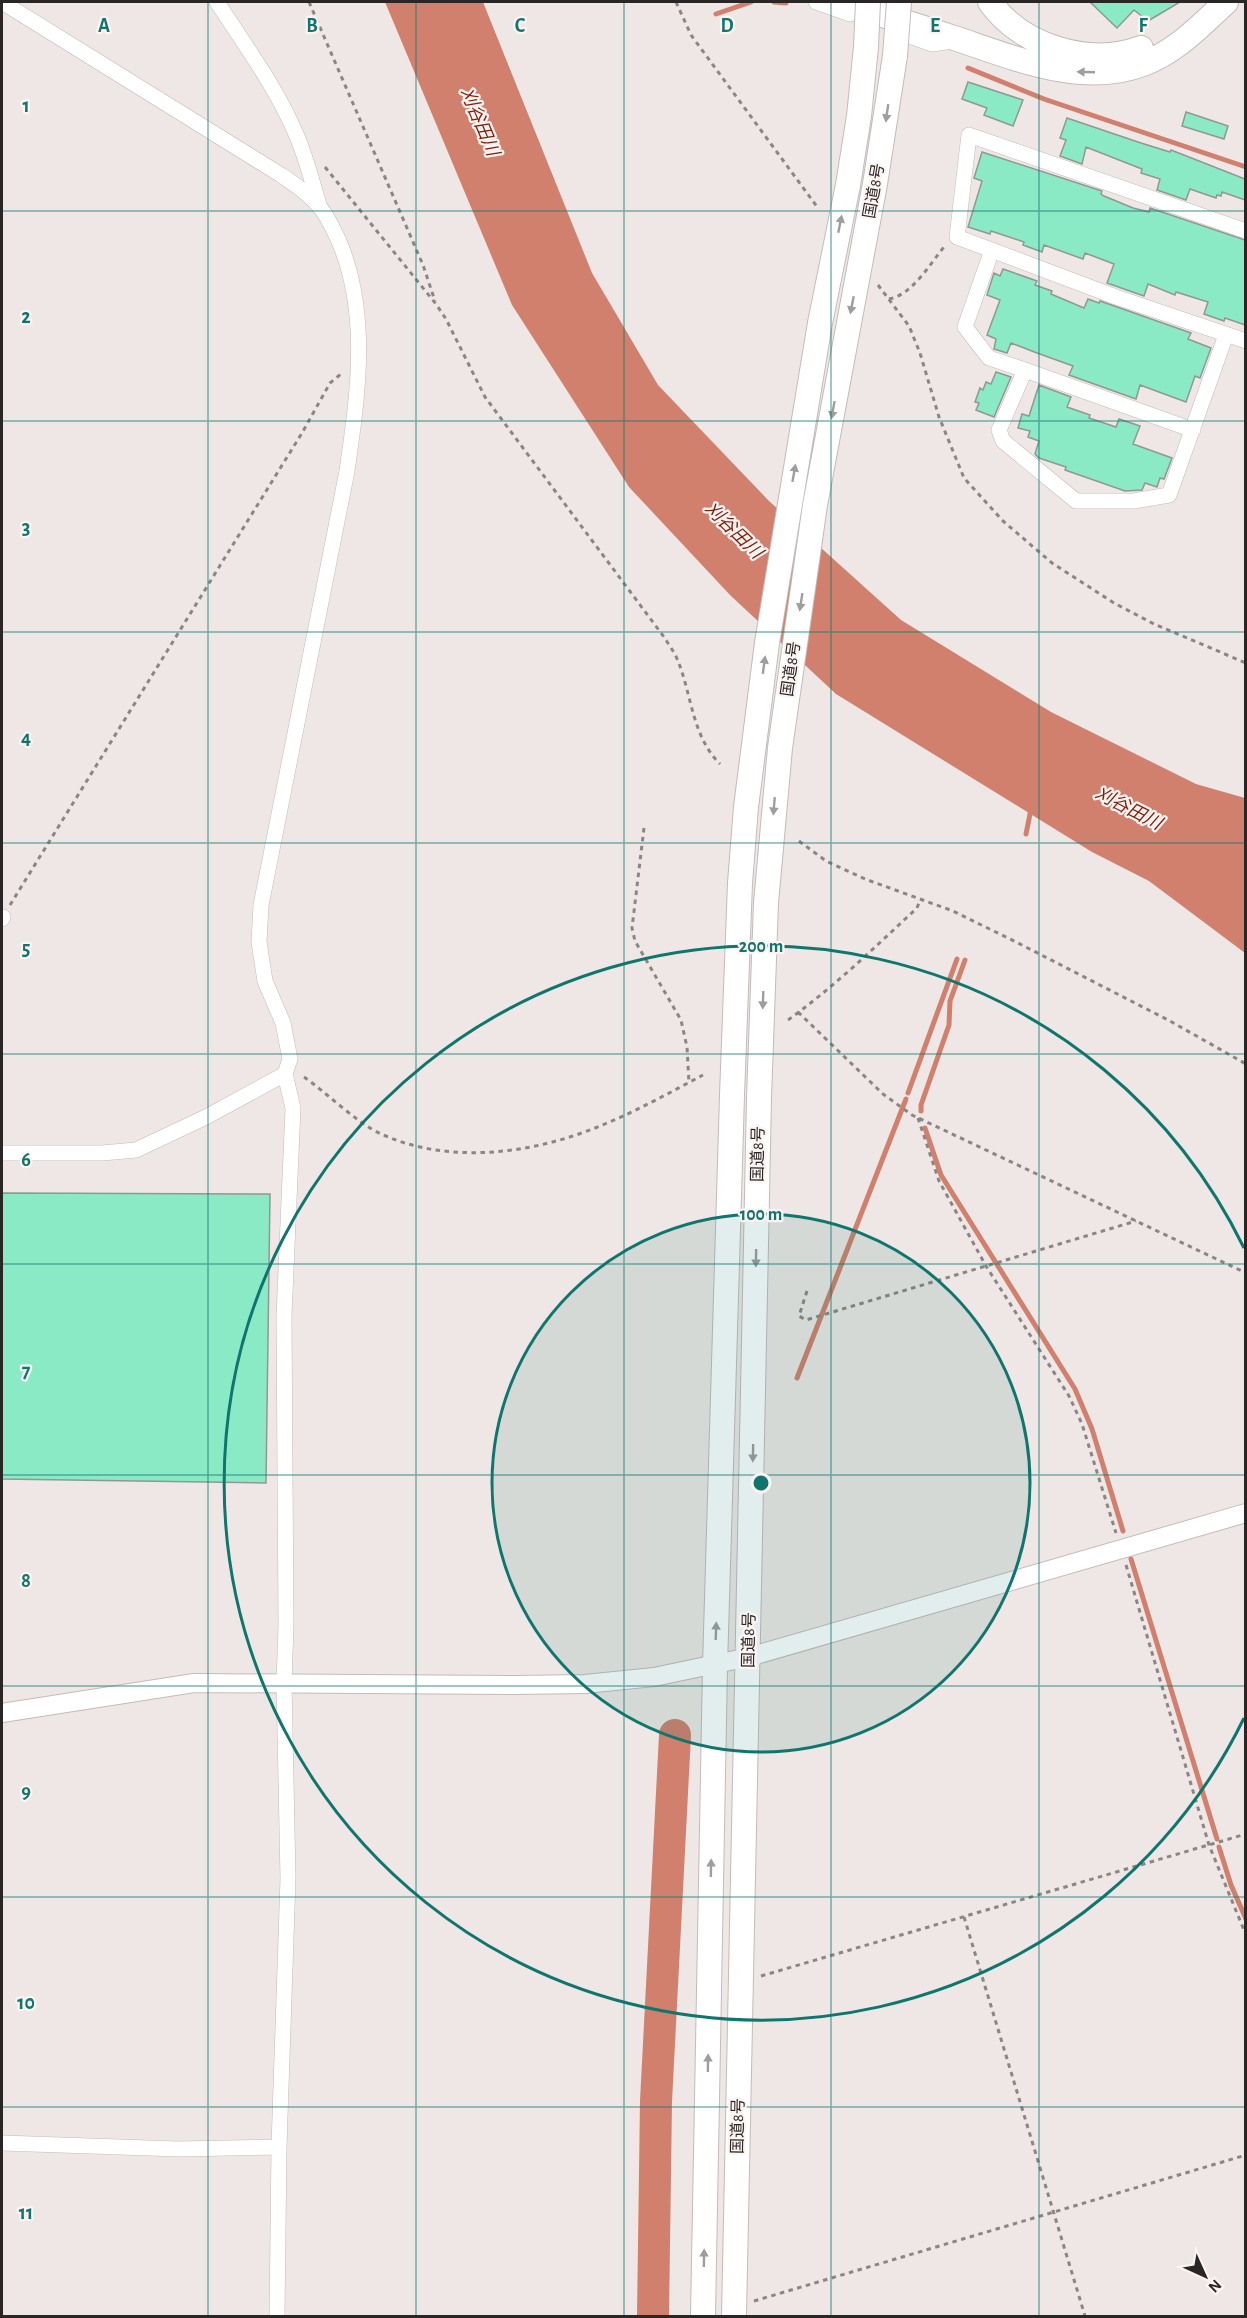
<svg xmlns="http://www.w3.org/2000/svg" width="1247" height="2318" viewBox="0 0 1247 2318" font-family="'Alegreya Sans','Noto Sans JP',sans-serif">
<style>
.water{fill:#d1806d}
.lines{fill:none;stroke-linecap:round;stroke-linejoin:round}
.stream{stroke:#d1806d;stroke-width:5}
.river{stroke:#d1806d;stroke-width:32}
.building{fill:#8aeac6;stroke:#909794;stroke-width:1.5}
.minor-casing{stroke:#c3bbb9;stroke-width:16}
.tertiary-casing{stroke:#c3bbb9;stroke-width:20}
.trunk-casing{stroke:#c3bbb9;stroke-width:26}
.path{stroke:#8b8685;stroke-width:3;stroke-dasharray:4.5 4.5;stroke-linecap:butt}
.minor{stroke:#fff;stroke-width:15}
.tertiary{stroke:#fff;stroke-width:18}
.trunk{stroke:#fff;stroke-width:24}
.trunk-bridge-casing{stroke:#c3bbb9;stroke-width:26;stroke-linecap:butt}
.trunk-bridge{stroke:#fff;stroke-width:24}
.oneway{fill:#9f9d9d}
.grid{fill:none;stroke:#0f766e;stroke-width:1.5;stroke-opacity:0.55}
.ring{fill:none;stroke:#0f766e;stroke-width:3}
.labels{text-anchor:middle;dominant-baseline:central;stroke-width:4.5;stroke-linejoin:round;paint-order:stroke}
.street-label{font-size:16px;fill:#292625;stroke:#fcf4f2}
.water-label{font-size:18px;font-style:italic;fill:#801f09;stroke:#fcf4f2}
.grid-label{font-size:20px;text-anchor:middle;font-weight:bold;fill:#0f766e;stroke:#fcf4f2;stroke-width:4.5;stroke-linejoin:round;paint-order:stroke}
.centre{fill:#0f766e;stroke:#fcf4f2;stroke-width:3}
.ring-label{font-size:18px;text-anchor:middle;font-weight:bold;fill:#0f766e;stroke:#fcf4f2;stroke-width:4.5;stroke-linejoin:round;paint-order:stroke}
</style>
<rect width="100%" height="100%" fill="#efe7e5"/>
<!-- water -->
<path class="water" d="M385 2H483L592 273 658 385 769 501 901 620 1051 712 1196 784 1245 798V953L1149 881 1092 852 836 694 730 595 629 487 512 305Z"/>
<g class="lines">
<!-- stream -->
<path class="stream" d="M774 2 786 3
M716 14 751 2
M968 68 1044 99 1246 167
M1026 834 1031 809
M908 1093 957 959
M921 1111V1105L949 1025 950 1001 965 960
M925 1128 941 1175 1075 1389 1092 1429 1123 1531
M797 1378 906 1099
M1131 1559 1217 1839
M1219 1847 1231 1885 1246 1919"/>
<!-- river -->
<path class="river" d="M653 2316 656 2101 675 1735"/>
</g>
<!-- building -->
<path class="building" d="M1090 2H1180L1148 21 1134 10 1117 28Z
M968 82 1023 100 1013 126 984 115 987 108 962 99Z
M1186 112 1228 126 1224 139 1182 126Z
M1067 118 1141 143 1170 152 1171 150 1245 179V200L1222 192 1221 196 1217 195 1216 198 1190 189 1186 200 1157 190 1160 179 1141 173 1142 169 1086 147 1082 164 1060 156 1066 140 1060 138Z
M982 152 1102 191 1101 194 1104 196 1133 208 1149 212 1150 208 1245 240V325L1225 318 1224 321 1204 314 1208 302 1176 292 1175 295 1148 284 1144 296 1107 283 1114 264 1085 253 1083 259 1044 245 1042 252 1023 245 1024 242 991 231 990 234 968 227 982 181 974 178Z
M1003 269 1037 281 1035 285 1052 291 1051 294 1084 308 1088 299 1099 303 1100 301 1191 333 1188 339 1211 348 1200 378 1195 376 1186 402 1140 385 1136 399 1069 375 1073 366 1037 353 1011 343 1007 353 994 349 996 339 987 335 1000 300 987 295 994 273 1000 276Z
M996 372 1011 377 994 417 976 410 979 403 975 402 980 388 983 390 986 382 991 384Z
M1039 385 1071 397 1067 407 1090 415 1089 418 1116 427 1119 419 1140 426 1133 444 1172 458 1164 479 1160 478 1157 487 1145 483 1142 490 1125 491 1065 470 1066 467 1039 458 1035 454 1039 441 1028 437 1030 431 1018 428 1022 414 1029 416Z
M2 1193 270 1194 266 1483 2 1479Z"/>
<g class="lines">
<!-- minor casing -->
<g class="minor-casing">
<path id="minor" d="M2 2 281 175C294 184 307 192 317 204 327 214 332 227 338 239 370 312 358 394 347 471L261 905 259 942 265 981 283 1023 290 1059 285 1074 293 1108 284 1316 286 1625 284 1683 288 1878 279 2147 178 2149 2 2143
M217 2C244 44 276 87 296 134 306 157 312 181 319 205
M816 2 850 14
M895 31 932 44 952 41
M1246 231 969 135 957 237 1116 297 1246 341
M992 250 965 327 989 358 1025 370 999 430 1003 441 1076 501H1134L1169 495 1226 335
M1025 370 1193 430
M2 919 3 917
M2 1153H102L136 1150 206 1117 285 1074
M277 2316 279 2147"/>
</g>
<!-- tertiary casing -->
<g class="tertiary-casing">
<path id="tertiary" d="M2 1713 194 1683 515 1685 585 1684 654 1677 749 1657 1246 1513"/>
</g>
<!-- trunk casing -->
<g class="trunk-casing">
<path id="trunk" d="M842 2C879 14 915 25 951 37 1010 56 1081 88 1143 64 1176 52 1201 25 1226 2
M990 2C1022 47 1089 67 1141 48
M703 2316 715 1666 732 1095 740 883 746 807 767 643 820 323 848 185 859 116 866 47
M734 2316 759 1098 766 903 780 748 815 505 875 184 895 56"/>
</g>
<!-- path -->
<path class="path" d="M309 2 423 265 435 301
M676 2 691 35 818 208
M325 167 436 304 446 319 485 397 664 637C669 645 675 653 678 661 692 696 692 736 720 764
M878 285 909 326 920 353 939 417 964 478 1003 521 1052 563 1114 603 1154 624 1246 663
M889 299C912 295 930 264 944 247
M644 828 632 928 635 941 681 1020 687 1047 689 1083
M799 841 826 861 865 879 953 911 1018 943 1170 1021 1246 1064
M10 905 302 433 330 383 341 374
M798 1012 883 1094 912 1115 1246 1273
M788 1020C834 987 875 947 917 908L920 900
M304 1077C327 1093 357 1123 381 1134 450 1165 532 1154 600 1126 635 1112 669 1093 703 1075
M918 1118 939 1181 986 1266 1069 1396 1082 1424 1116 1533
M807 1291 799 1316 806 1320 1136 1221
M1126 1565 1209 1845 1246 1935
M964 1917 1085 2316
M761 1976 1246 1834
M754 2301 1246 2155"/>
<!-- minor -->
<use href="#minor" class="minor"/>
<!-- tertiary -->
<use href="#tertiary" class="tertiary"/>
<!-- trunk -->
<use href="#trunk" class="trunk"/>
<!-- trunk-bridge casing -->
<g class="trunk-bridge-casing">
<path id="trunk-bridge" d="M866 47 868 2
M895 56 899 2"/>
</g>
<!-- trunk-bridge -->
<use href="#trunk-bridge" class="trunk-bridge"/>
</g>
<!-- one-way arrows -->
<defs><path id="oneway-solid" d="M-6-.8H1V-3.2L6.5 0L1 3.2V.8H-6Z" transform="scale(1.5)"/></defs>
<g class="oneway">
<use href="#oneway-solid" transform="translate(1086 72) rotate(-178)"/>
<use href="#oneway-solid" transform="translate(887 113) rotate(98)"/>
<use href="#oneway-solid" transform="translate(840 224) rotate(-79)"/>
<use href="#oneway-solid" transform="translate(852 305) rotate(101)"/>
<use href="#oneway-solid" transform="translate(833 410) rotate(100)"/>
<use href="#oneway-solid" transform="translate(794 473) rotate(-80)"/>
<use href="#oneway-solid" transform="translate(801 602) rotate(99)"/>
<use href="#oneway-solid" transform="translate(764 665) rotate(-82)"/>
<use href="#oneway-solid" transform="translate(774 806) rotate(95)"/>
<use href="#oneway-solid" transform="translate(763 1000) rotate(92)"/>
<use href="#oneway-solid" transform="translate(756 1258) rotate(91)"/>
<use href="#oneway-solid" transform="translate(753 1453) rotate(91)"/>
<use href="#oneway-solid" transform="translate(716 1631) rotate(-88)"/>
<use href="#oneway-solid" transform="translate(711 1868) rotate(-89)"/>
<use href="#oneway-solid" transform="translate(708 2063) rotate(-89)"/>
<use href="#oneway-solid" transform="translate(704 2258) rotate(-89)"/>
</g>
<!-- grid -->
<path class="grid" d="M208 2V2316M416 2V2316M624 2V2316M831 2V2316M1039 2V2316M2 211H1246M2 421H1246M2 632H1246M2 843H1246M2 1054H1246M2 1264H1246M2 1475H1246M2 1686H1246M2 1897H1246M2 2107H1246"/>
<!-- distance rings -->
<circle cx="761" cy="1483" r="269" fill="#0f766e" fill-opacity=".12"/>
<g class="ring">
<circle cx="761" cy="1483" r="269"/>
<path d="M1244 1718A537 537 0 1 1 1244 1248"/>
</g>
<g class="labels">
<!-- street labels -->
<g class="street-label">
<text transform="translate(874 191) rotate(-80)">国道8号</text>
<text transform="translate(791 669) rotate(-82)">国道8号</text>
<text transform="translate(758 1154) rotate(-89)">国道8号</text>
<text transform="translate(749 1640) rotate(-89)">国道8号</text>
<text transform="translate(738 2126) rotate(-89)">国道8号</text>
</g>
<!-- water labels -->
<g class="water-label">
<text transform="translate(479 122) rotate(67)">刈谷田川</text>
<text transform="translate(733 531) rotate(44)">刈谷田川</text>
<text transform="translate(1128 809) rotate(27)">刈谷田川</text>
</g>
</g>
<g class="grid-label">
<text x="104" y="32">A</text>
<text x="312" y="32">B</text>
<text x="520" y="32">C</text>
<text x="727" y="32">D</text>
<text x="935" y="32">E</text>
<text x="1143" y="32">F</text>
<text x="26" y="112">1</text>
<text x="26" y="323">2</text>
<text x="26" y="534">3</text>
<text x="26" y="744">4</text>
<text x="26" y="955">5</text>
<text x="26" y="1166">6</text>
<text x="26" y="1377">7</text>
<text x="26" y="1587">8</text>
<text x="26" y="1798">9</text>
<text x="26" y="2009">10</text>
<text x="26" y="2219">11</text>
</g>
<circle cx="761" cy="1483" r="9" class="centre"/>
<g class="ring-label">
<text x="761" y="952">200 m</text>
<text x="761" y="1220">100 m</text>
</g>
<!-- border -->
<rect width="1247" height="2318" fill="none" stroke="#292625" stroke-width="6"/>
<!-- north arrow -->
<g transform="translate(1205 2276) rotate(135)" stroke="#fcf4f2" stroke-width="4.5" paint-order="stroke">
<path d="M0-4.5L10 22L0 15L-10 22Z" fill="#292625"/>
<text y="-9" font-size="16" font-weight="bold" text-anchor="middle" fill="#292625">N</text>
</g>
</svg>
